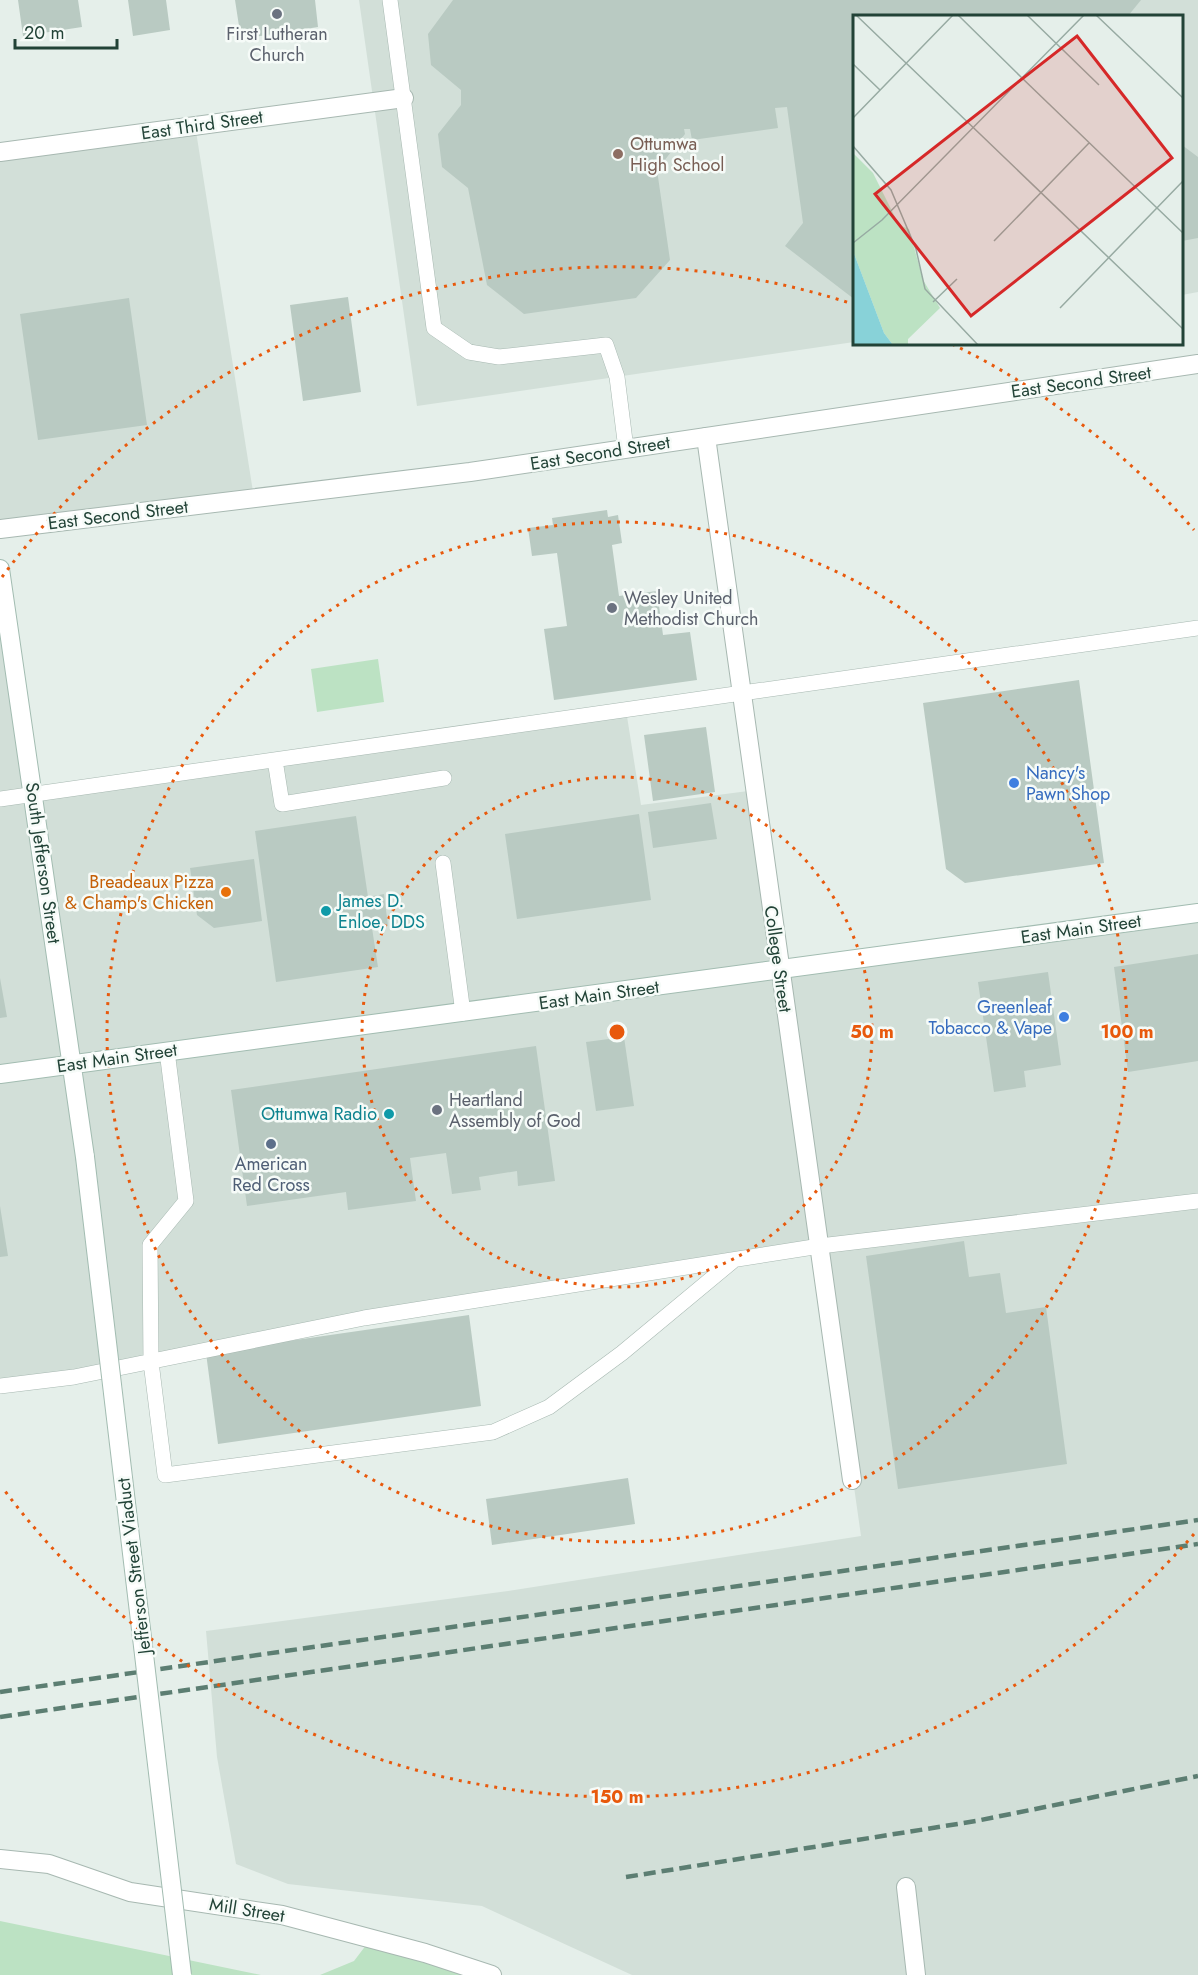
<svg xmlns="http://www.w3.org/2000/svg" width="1198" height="1975" viewBox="0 0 1198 1975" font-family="Jost,sans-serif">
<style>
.built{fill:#d2dfd8}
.green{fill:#bce2c3}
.building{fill:#b9cac2}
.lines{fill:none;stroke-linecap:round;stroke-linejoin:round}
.service-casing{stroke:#a7b8b1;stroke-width:16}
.minor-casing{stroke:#a7b8b1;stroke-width:20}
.tertiary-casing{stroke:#a7b8b1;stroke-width:20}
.secondary-casing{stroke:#a2bcb1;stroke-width:20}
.service{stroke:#fff;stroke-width:15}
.minor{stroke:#fff;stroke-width:18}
.tertiary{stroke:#fff;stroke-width:18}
.secondary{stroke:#fff;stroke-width:18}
.rail{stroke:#5c7e72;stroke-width:4.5;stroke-dasharray:12 6;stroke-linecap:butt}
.secondary-bridge-casing{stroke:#a2bcb1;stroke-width:20;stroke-linecap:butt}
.secondary-bridge{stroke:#fff;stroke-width:18}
.ring{fill:none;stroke:#e8590c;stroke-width:3;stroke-dasharray:3 6}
.worship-dot{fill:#6b7280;stroke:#f6fbf8;stroke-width:2}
.education-dot{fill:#8d6e63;stroke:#f6fbf8;stroke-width:2}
.shop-dot{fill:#3f7fe0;stroke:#f6fbf8;stroke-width:2}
.food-dot{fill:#e8710a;stroke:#f6fbf8;stroke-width:2}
.culture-dot{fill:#0f9aa8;stroke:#f6fbf8;stroke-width:2}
.service-dot{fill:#5c6f8a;stroke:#f6fbf8;stroke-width:2}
.labels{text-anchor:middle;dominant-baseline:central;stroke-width:5;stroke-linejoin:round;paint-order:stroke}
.worship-label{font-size:18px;fill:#5b616d;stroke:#f6fbf8;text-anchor:start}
.street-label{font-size:18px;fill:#224337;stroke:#f6fbf8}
.education-label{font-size:18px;fill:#785e54;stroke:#f6fbf8;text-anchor:start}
.shop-label{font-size:18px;fill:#366cbe;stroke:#f6fbf8;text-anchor:start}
.food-label{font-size:18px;fill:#c56008;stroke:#f6fbf8;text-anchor:end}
.culture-label{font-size:18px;fill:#0d838f;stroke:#f6fbf8;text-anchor:start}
.service-label{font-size:18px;fill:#4e5e75;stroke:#f6fbf8}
.inset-road{fill:none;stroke:#97aaa2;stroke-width:1.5}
.view{fill:#d62828;fill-opacity:0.15;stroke:#d62828;stroke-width:3}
.inset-edge{fill:none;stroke:#224337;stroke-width:3}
.centre{fill:#e8590c;stroke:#f6fbf8;stroke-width:3}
.ring-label{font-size:18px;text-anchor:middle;font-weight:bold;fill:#e8590c;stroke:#f6fbf8;stroke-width:5;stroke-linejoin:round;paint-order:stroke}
</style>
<rect width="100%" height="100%" fill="#e5efea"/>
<!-- built -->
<path class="built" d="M359 0H1198V292L1182 295V16H854V342L417 406Z
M195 125 254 498 0 529V152Z
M0 569 33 795 626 710 641 805 756 790 780 971 1198 913V1975H632L482 1906 288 1884 236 1864 217 1757 206 1631 508 1591 861 1536 820 1247 0 1386Z"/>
<!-- green -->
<path class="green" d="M378 659 384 702 317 712 311 669Z
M0 1921 261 1975H0Z
M370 1940 492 1975H320L354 1961Z"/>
<!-- building -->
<path class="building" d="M18 0H78L82 27 23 36Z
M128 0H166L170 30 133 36Z
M235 0H315L318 27 241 39Z
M453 0H1141L1128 16H854V299L785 246 803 223 787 107 775 108 778 128 692 140 690 129H684L685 134 657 170 670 260 636 298 524 314 487 285 468 188 442 167 438 134 461 105V90L431 65 428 34Z
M1182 145 1198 157V238L1182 241Z
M348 297 361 392 303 401 290 305Z
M129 298 147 425 38 440 20 314Z
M607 510 608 517 618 515 622 543 612 545 619 596 657 591 663 635 690 632 697 680 554 700 544 629 567 626 557 553 532 556 528 528 553 525 552 518Z
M1079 680 1104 863 965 883 946 869 923 703Z
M706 727 715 792 653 801 644 735Z
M711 803 717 839 653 848 648 812Z
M639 814 651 900 517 919 505 834Z
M356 816 368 897 384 894 388 926 372 928 378 967 276 982 255 831Z
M254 859 262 921 214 928 197 915 190 868Z
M1198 954V1061L1128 1072 1114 967Z
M1048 972 1061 1065 1024 1071 1026 1087 994 1092 978 982Z
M0 978 7 1017 0 1018Z
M624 1037 634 1106 596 1111 586 1042Z
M536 1046 555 1181 518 1186 517 1171 479 1177 481 1190 452 1194 446 1153 410 1158 416 1201 348 1210 346 1192 247 1206 231 1090Z
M0 1206 8 1256 0 1257Z
M964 1241 969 1277 1000 1273 1006 1313 1046 1307 1067 1464 898 1489 866 1256Z
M469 1315 481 1406 218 1444 206 1353Z
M628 1478 635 1524 492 1545 486 1499Z"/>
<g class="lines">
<!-- service casing -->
<g class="service-casing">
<path id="service" d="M390 0 434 328 469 352 499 357 606 345 617 377 626 449
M275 760 282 804 444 778
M0 799 1198 628
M443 863 463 1013
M167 1051 186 1201 150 1245 151 1362 165 1475 493 1432 549 1407 622 1353 734 1260
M0 1386 74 1377 364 1318 820 1246 1198 1201"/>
</g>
<!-- minor casing -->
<g class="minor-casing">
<path id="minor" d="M0 152 404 98
M706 437 852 1480
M0 1859 49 1864 130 1892 282 1915 425 1953 492 1975
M906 1887 916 1975"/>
</g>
<!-- tertiary casing -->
<g class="tertiary-casing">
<path id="tertiary" d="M0 529 470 472 1198 364"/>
</g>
<!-- secondary casing -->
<g class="secondary-casing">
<path id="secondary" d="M0 569 85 1157
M0 1074 1198 913"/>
</g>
<!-- service -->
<use href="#service" class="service"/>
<!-- minor -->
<use href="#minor" class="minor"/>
<!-- tertiary -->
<use href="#tertiary" class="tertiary"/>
<!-- secondary -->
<use href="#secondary" class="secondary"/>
<!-- rail -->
<path class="rail" d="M0 1692 1198 1520
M0 1717 1198 1544
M626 1877 976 1821 1198 1776"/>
<!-- secondary-bridge casing -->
<g class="secondary-bridge-casing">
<path id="secondary-bridge" d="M85 1157 182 1975"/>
</g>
<!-- secondary-bridge -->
<use href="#secondary-bridge" class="secondary-bridge"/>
</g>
<!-- distance rings -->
<g class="ring">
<circle cx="617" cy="1032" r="255"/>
<circle cx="617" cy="1032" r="510"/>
<path d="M1194 1534A765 765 0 0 1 2 1487M2 577A765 765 0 0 1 853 304M952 344A765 765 0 0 1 1194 530"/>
</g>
<!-- markers -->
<g class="worship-dot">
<circle cx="277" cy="14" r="6"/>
<circle cx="612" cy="608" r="6"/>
<circle cx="437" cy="1110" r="6"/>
</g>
<circle class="education-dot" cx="618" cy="154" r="6"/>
<g class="shop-dot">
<circle cx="1014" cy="783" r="6"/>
<circle cx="1064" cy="1017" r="6"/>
</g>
<circle class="food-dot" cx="226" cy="892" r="6"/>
<g class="culture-dot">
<circle cx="326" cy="911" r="6"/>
<circle cx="389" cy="1114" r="6"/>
</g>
<circle class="service-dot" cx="271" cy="1144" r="6"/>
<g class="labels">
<!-- worship labels -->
<g class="worship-label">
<text x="277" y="34" text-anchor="middle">First Lutheran<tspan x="277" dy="21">Church</tspan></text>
<text x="624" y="598">Wesley United<tspan x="624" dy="21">Methodist Church</tspan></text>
<text x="449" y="1100">Heartland<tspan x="449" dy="21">Assembly of God</tspan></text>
</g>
<!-- street labels -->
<g class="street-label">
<text transform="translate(202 125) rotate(-8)">East Third Street</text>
<text transform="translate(1081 382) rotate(-8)">East Second Street</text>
<text transform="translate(600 453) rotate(-9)">East Second Street</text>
<text transform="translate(118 515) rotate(-7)">East Second Street</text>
<text transform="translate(43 863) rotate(82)">South Jefferson Street</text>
<text transform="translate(1081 929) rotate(-8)">East Main Street</text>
<text transform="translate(778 959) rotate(82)">College Street</text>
<text transform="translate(599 995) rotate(-8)">East Main Street</text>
<text transform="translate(117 1058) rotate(-8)">East Main Street</text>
<text transform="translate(134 1566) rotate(-97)">Jefferson Street Viaduct</text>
<text transform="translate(247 1910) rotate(9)">Mill Street</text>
</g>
<!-- education labels -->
<g class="education-label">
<text x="630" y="144">Ottumwa<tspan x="630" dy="21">High School</tspan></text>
</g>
<!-- shop labels -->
<g class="shop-label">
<text x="1026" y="773">Nancy's<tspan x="1026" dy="21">Pawn Shop</tspan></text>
<text x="1052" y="1007" text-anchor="end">Greenleaf<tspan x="1052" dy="21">Tobacco &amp; Vape</tspan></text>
</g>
<!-- food labels -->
<g class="food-label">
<text x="214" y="882">Breadeaux Pizza<tspan x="214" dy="21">&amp; Champ's Chicken</tspan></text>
</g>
<!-- culture labels -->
<g class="culture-label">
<text x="338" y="901">James D.<tspan x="338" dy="21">Enloe, DDS</tspan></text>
<text x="377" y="1114" text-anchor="end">Ottumwa Radio</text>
</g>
<!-- service labels -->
<g class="service-label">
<text x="271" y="1164">American<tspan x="271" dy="21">Red Cross</tspan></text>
</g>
</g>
<!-- overview -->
<g transform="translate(853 15)">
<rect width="330" height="330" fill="#e5efea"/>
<path d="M0 138 20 158 46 210 56 214 70 265 87 293 55 324V330H40L31 318 0 236Z" fill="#bce2c3"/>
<path d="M0 236 31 318 40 330H0Z" fill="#88d2d8"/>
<path class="inset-road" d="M3 0 330 314M105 0 169 63M174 0 246 70M243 0 330 83M0 49 27 75M169 63 330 218M0 103 100 0M0 131 38 175 63 234 72 274 125 330M141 226 236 128M0 228 29 205 231 0M80 287 104 264M207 293 330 166"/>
<path class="view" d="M224 21 319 143 118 301 22 179Z"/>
<rect width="330" height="330" class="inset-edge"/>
</g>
<circle cx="617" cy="1032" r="9" class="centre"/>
<g class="ring-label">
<text x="872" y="1038">50 m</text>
<text x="1127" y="1038">100 m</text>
<text x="617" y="1803">150 m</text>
</g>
<!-- scale -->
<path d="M15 39v9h102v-9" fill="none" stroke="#224337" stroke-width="3"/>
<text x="24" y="39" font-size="18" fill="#224337" stroke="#f6fbf8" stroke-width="4.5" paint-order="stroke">20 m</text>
</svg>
